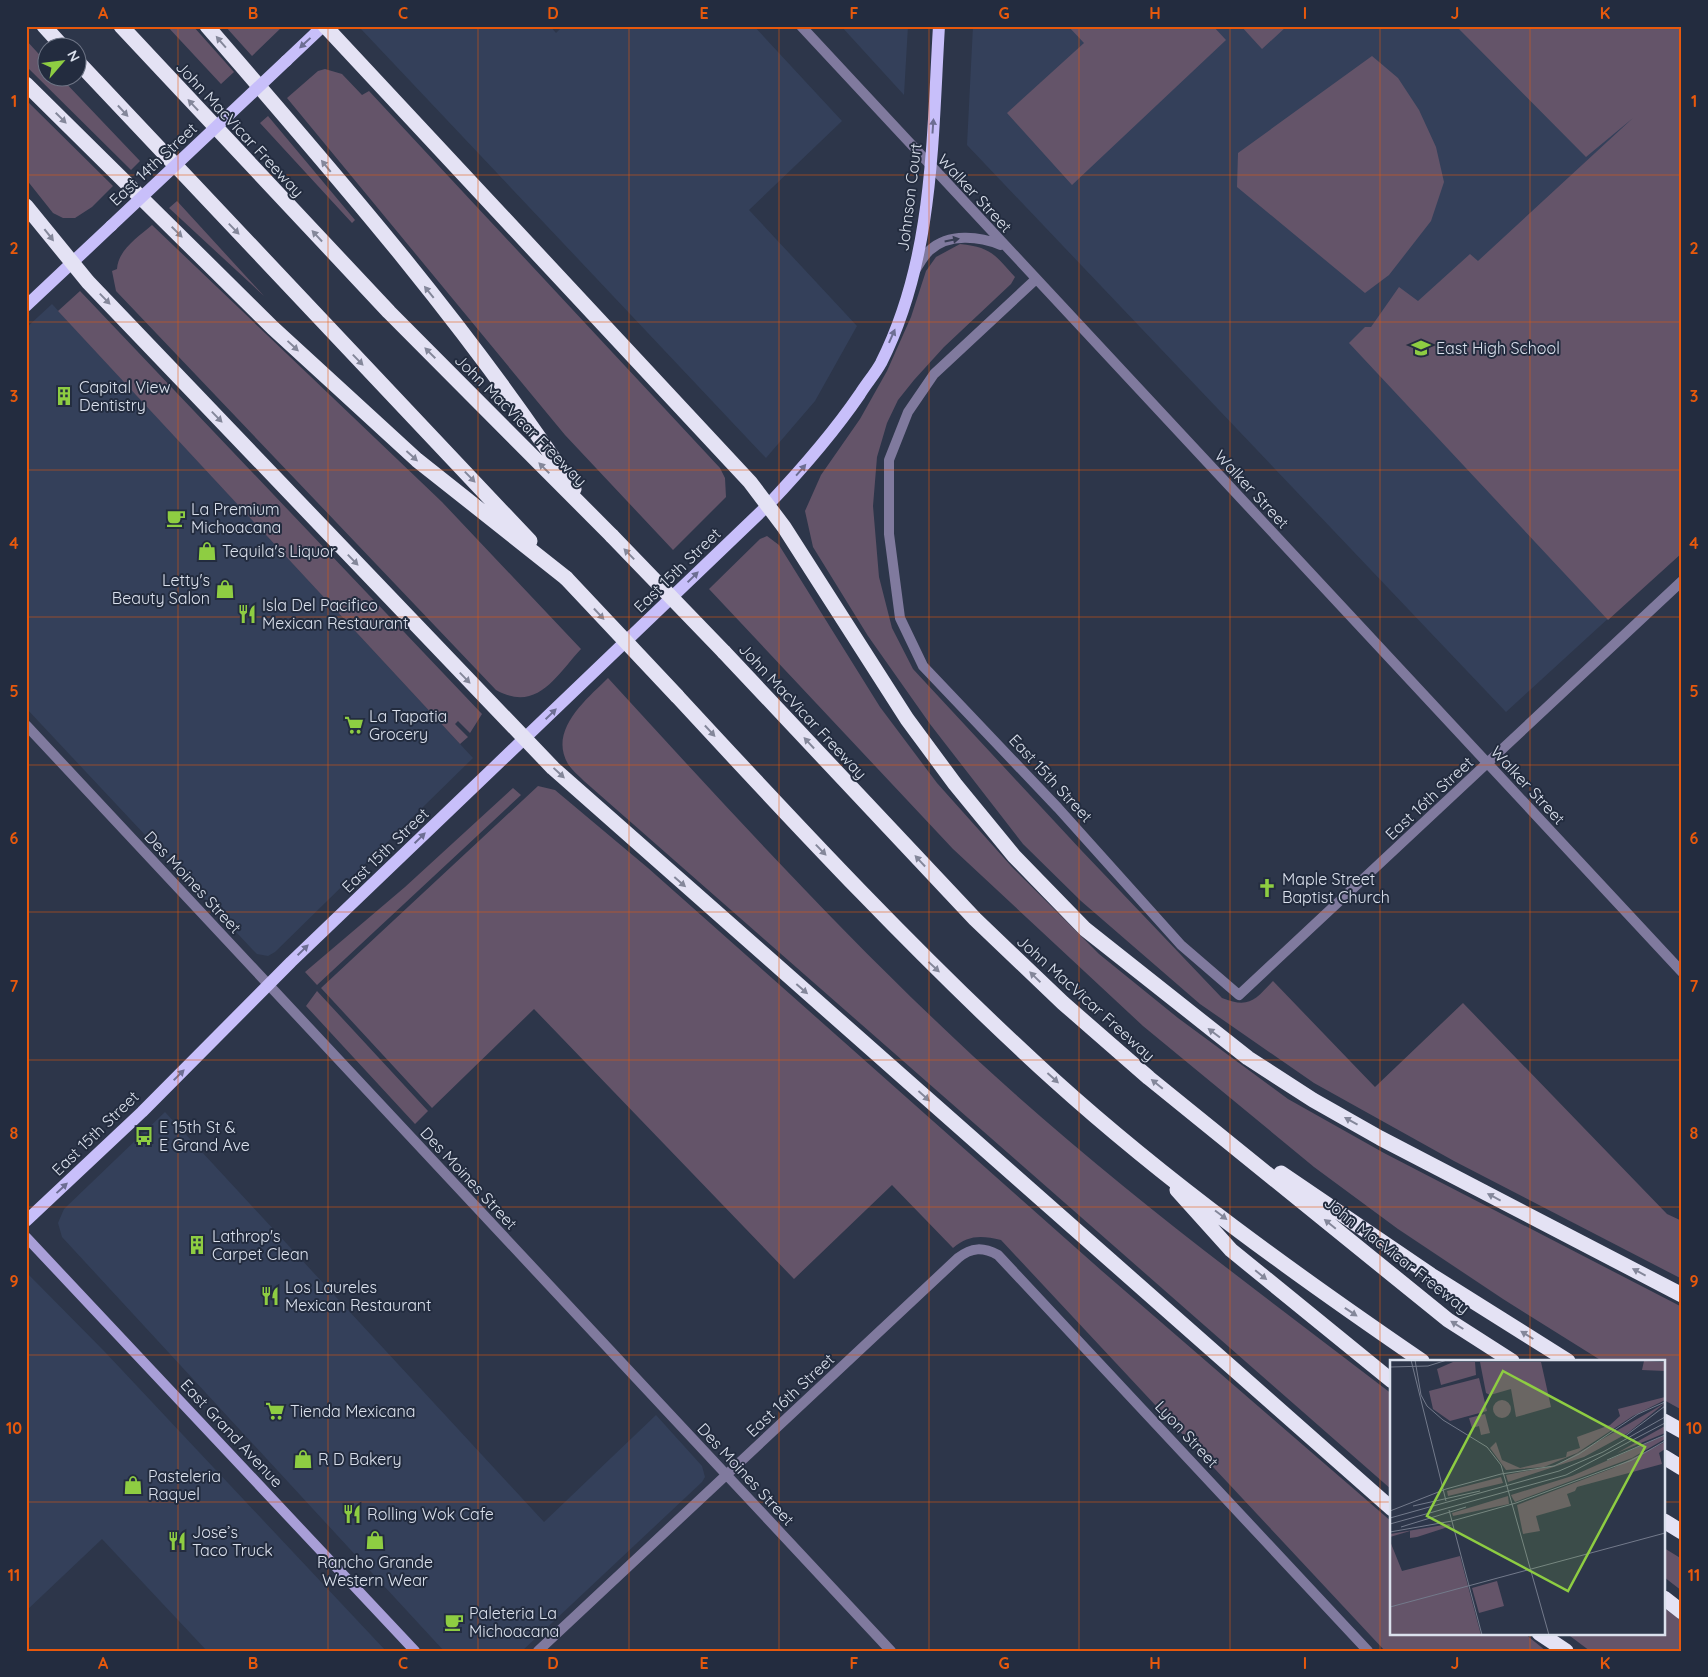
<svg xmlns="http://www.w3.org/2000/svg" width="1708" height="1677" viewBox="0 0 1708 1677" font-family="Quicksand,sans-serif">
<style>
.built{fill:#34405a}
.green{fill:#645469}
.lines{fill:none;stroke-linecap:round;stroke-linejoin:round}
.street{stroke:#807a9e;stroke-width:10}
.secondary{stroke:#a99fd8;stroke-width:10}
.primary{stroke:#c8bffa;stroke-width:12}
.highway{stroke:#e4e2f4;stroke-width:15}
.primary-bridge{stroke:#c8bffa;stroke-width:12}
.highway-bridge{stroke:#e4e2f4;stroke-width:15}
.oneway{fill:#84879a}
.oneway2{fill:#6d6e93}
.oneway3{fill:#363c52}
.grid{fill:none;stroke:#e8590c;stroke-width:1;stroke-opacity:0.55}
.labels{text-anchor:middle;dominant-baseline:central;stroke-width:4;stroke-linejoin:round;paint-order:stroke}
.street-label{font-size:16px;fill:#dbe1ed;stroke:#232c3f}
.poi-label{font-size:16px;fill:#dbe1ed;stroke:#232c3f;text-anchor:start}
.inset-road{fill:none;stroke:#737a8b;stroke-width:1}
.view{fill:#8ecd42;fill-opacity:0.15;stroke:#8ecd42;stroke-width:2.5}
.inset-edge{fill:none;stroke:#dbe1ed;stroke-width:2.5}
.neatline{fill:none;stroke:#e8590c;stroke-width:2}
.grid-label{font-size:16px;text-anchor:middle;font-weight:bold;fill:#e8590c}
</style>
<rect width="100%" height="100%" fill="#2d364a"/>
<!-- built -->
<path class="built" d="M364 26H550L556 33 563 26H754L842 121 749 210 857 326 815 401 766 458 361 29Z
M841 26H908L904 95Z
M973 26H1682V551L1506 712 967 145Z
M52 304 473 758 275 952 268 956 257 954 252 949 26 708V328Z
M165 1112 544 1522 656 1415 702 1466 705 1477 702 1482 522 1651H444L62 1237 58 1223 64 1209Z
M26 1272 105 1352 386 1651H207L102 1539 26 1611Z"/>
<!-- green -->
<path class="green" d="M167 26H193L234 72 221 84Z
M225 26H283L252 56Z
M1068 26H1213L1226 40 1072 185 1007 113 1084 43Z
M1241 26H1287L1262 49Z
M1456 26H1682V553L1608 620 1349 343 1365 327H1371L1399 287 1418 301 1470 254 1478 261 1633 118 1586 157Z
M26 40 47 63 48 78H61L140 161 131 170 26 66Z
M1372 56 1398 78 1419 110 1436 147 1444 182 1431 221 1389 275 1365 293 1237 187 1238 153Z
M325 69 342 74 362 95 369 91 720 468 725 478 726 497 673 550 565 435 287 98 318 71Z
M26 100 113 186 92 207 75 218H63L53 213 26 179Z
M268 116 355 220 352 223 260 123Z
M177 201 264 296 169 208Z
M152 225 442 502 581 649C556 676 537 713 496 690L116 291 112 271 117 269C118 250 138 237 152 225Z
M960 244C991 247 995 255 1015 277L1011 284 944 347 914 380 898 400 887 423 877 457 873 506 879 577 892 628 913 669 1081 850 1222 998C1249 1009 1255 1000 1273 981L1375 1087 1463 1003 1667 1214 1682 1221V1279L1454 1161 1314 1083 1200 1004 1081 901 1023 844 930 724 868 636 813 547 805 511 821 475 860 419 887 371 911 317 926 271 936 257Z
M80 291 482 714 470 733 458 721 455 724 468 737 460 744 58 311Z
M767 536 779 545 880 707 937 783 1012 867 1099 954 1178 1018 1288 1099 1384 1153 1682 1307V1410L1664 1400V1361H1602L1503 1299 1398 1229 1314 1167 1143 1026 953 849 709 589 760 539Z
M608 678C739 821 870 965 1015 1094 1135 1201 1264 1296 1392 1394V1490L584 781C579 776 572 770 568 764 548 730 587 699 608 678Z
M538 786 555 790 648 868 1102 1271 1392 1522V1633H1524L1546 1651H1385L1001 1240C981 1235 968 1235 953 1248L892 1185 794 1279 534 1009 432 1108 321 988Z
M513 788 521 795 317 985 305 972 405 887Z
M317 991 428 1111 415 1124 306 1006Z
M1664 1548 1682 1559V1591L1664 1577Z
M1664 1608 1682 1621V1651H1590L1566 1633H1664Z"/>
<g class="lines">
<!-- street -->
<path class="street" d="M801 26 1682 972
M916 269C920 263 924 255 930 250 949 233 979 236 1001 245
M1035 280 934 374 908 412 889 460V534L900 618 923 666 1058 808 1181 945 1239 995 1682 581
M26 725 891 1651
M538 1651 958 1258C972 1247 983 1247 998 1255L1368 1651"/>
<!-- secondary -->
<path class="secondary" d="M26 1237 415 1651"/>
<!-- primary -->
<path class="primary" d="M286 61 323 26
M26 306 111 226
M26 1221 142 1112 291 962 768 505C801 470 832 435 860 394 866 384 875 374 881 363 934 258 932 140 939 26"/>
<!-- highway -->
<path class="highway" d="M44 26 64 48
M121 26 389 312 612 536
M207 26C336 175 466 324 574 489
M325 26 750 482 784 527 907 719 955 784 1014 856 1085 929 1248 1058 1313 1100 1380 1138 1682 1295
M78 62 530 541
M26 84 273 328 417 460 566 578
M26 206 88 282 553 768 1392 1509
M724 652 975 919 1063 1003 1149 1078 1448 1320 1512 1361
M677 696C799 828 921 959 1054 1080 1168 1183 1295 1274 1422 1361
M1281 1173 1431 1275 1568 1361
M1177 1190 1231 1250 1392 1381
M1664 1421 1682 1431
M1664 1457 1682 1468
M1664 1521 1682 1532
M1664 1598 1682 1612
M1539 1633 1566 1651"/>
<!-- primary-bridge -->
<path class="primary-bridge" d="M111 226 286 61"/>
<!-- highway-bridge -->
<path class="highway-bridge" d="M612 536 724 652
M566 578 677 696"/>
</g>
<!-- one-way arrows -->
<defs><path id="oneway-solid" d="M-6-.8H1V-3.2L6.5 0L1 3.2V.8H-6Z" transform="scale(1.25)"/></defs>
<g class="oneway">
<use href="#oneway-solid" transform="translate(221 42) rotate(-131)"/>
<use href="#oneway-solid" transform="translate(193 105) rotate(-133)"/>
<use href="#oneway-solid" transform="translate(123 111) rotate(47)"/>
<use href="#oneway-solid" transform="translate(61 118) rotate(45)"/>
<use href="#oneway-solid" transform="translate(326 166) rotate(-129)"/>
<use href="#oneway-solid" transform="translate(234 229) rotate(46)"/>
<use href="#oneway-solid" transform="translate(177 232) rotate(45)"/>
<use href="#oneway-solid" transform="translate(49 235) rotate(52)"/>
<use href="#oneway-solid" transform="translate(317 236) rotate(-133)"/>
<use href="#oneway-solid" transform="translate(429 292) rotate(-129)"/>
<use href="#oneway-solid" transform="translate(105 299) rotate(46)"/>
<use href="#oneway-solid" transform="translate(293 346) rotate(43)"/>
<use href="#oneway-solid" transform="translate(430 353) rotate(-135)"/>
<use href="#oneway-solid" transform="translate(358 360) rotate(46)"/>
<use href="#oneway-solid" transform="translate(217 417) rotate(46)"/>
<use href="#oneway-solid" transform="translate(412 456) rotate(42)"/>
<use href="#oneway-solid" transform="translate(544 468) rotate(-135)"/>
<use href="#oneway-solid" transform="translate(470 477) rotate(46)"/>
<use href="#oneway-solid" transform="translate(629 554) rotate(-134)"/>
<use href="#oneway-solid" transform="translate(353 560) rotate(46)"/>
<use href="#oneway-solid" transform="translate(599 614) rotate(47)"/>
<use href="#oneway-solid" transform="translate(465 678) rotate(46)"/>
<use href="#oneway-solid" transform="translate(710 731) rotate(47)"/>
<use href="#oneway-solid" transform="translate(809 743) rotate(-133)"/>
<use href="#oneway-solid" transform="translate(559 773) rotate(43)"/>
<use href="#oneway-solid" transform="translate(821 850) rotate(46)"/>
<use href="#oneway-solid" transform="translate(920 861) rotate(-133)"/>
<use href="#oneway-solid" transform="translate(680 882) rotate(41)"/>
<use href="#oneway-solid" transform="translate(934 967) rotate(43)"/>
<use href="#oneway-solid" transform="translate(1035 977) rotate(-136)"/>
<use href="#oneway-solid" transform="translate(802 989) rotate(41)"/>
<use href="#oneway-solid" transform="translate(1214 1033) rotate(-143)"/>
<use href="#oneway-solid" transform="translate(1053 1078) rotate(42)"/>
<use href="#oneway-solid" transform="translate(1157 1084) rotate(-141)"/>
<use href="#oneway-solid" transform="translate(924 1096) rotate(42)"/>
<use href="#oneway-solid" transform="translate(1351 1121) rotate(-151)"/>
<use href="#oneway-solid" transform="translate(1494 1197) rotate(-152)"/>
<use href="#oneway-solid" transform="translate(1221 1215) rotate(37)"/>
<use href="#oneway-solid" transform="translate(1330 1224) rotate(-141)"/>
<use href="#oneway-solid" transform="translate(1639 1272) rotate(-152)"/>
<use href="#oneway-solid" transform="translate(1261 1275) rotate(39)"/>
<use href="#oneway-solid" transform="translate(1351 1312) rotate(34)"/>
<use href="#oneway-solid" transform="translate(1457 1325) rotate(-148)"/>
<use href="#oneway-solid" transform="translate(1527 1335) rotate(-148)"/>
</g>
<g class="oneway2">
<use href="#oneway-solid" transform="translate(305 43) rotate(137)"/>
<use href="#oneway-solid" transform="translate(933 126) rotate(-86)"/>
<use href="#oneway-solid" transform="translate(892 336) rotate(-66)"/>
<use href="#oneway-solid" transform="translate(801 470) rotate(-49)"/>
<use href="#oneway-solid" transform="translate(693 577) rotate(-44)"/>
<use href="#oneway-solid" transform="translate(551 714) rotate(-44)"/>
<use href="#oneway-solid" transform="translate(420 838) rotate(-44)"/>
<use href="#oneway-solid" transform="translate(303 950) rotate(-44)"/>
<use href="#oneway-solid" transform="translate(179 1075) rotate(-45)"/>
<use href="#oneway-solid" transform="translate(62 1188) rotate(-43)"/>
</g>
<use class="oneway3" href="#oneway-solid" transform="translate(952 240) rotate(-11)"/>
<!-- grid -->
<path class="grid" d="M178 26V1651M328 26V1651M478 26V1651M629 26V1651M779 26V1651M929 26V1651M1079 26V1651M1230 26V1651M1380 26V1651M1530 26V1361M26 175H1682M26 322H1682M26 470H1682M26 617H1682M26 765H1682M26 912H1682M26 1060H1682M26 1207H1682M26 1355H1682M26 1502H1392M1664 1502H1682M1530 1633V1651"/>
<!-- icons -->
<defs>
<g id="school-bare" transform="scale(1.5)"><path d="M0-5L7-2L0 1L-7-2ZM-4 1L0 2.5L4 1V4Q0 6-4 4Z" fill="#8ecd42" stroke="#232c3f" stroke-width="2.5" paint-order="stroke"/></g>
<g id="building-bare" transform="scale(1.5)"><path d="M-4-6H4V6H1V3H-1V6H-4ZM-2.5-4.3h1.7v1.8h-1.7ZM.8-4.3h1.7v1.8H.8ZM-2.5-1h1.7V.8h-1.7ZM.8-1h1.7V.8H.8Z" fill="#8ecd42" stroke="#232c3f" stroke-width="2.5" paint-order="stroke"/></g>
<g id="cafe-bare" transform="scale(1.5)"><path d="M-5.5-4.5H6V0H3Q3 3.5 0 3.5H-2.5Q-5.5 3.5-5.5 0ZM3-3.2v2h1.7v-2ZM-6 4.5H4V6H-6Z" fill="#8ecd42" stroke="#232c3f" stroke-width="2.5" paint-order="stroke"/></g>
<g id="shop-bare" transform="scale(1.5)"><path d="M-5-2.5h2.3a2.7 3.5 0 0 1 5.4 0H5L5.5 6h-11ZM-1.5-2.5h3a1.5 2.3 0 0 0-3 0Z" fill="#8ecd42" stroke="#232c3f" stroke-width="2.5" paint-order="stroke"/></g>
<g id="restaurant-bare" transform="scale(1.5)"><path d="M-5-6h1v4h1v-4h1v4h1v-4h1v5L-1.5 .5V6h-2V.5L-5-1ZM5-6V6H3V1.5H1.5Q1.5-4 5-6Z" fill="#8ecd42" stroke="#232c3f" stroke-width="2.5" paint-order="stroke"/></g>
<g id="supermarket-bare" transform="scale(1.5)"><path d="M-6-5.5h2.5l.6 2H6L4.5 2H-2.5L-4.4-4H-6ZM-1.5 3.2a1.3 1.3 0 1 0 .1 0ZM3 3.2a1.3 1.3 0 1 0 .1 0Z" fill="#8ecd42" stroke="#232c3f" stroke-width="2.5" paint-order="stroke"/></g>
<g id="church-bare" transform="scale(1.5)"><path d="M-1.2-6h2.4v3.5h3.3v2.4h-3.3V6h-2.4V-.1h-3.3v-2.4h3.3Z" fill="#8ecd42" stroke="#232c3f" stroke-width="2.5" paint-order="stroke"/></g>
<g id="bus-bare" transform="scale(1.5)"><path d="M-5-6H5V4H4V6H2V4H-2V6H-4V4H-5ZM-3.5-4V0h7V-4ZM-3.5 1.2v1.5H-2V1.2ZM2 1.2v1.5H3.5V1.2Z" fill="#8ecd42" stroke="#232c3f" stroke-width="2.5" paint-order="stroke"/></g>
</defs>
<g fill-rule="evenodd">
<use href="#school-bare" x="1421" y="348"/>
<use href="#building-bare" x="64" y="396"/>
<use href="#cafe-bare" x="176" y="518"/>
<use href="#shop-bare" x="207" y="551"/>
<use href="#shop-bare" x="225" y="589"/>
<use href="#restaurant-bare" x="247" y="614"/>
<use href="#supermarket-bare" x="354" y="725"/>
<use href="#church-bare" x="1267" y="888"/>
<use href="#bus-bare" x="144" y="1136"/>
<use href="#building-bare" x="197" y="1245"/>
<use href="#restaurant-bare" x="270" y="1296"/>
<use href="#supermarket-bare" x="275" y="1411"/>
<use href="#shop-bare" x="303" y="1459"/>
<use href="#shop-bare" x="133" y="1485"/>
<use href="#restaurant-bare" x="352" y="1514"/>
<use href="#shop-bare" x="375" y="1540"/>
<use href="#restaurant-bare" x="177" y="1541"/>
<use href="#cafe-bare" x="454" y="1622"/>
</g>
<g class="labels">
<!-- street labels -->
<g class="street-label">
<text transform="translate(240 129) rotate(47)">John MacVicar Freeway</text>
<text transform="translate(153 164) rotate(-43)">East 14th Street</text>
<text transform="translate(975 193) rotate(47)">Walker Street</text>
<text transform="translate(909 197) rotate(-83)">Johnson Court</text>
<text transform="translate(521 420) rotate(45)">John MacVicar Freeway</text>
<text transform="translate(1252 489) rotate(47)">Walker Street</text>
<text transform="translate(677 570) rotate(-44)">East 15th Street</text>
<text transform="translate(803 711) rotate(47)">John MacVicar Freeway</text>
<text transform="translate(1051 778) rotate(47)">East 15th Street</text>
<text transform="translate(1528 785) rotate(47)">Walker Street</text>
<text transform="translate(1429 798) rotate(-43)">East 16th Street</text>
<text transform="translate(385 850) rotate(-44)">East 15th Street</text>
<text transform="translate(193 882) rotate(47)">Des Moines Street</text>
<text transform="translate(1086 998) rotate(42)">John MacVicar Freeway</text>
<text transform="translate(95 1133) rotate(-44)">East 15th Street</text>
<text transform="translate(469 1178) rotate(47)">Des Moines Street</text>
<text transform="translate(1397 1255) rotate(38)">John MacVicar Freeway</text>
<text transform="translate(790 1395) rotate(-43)">East 16th Street</text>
<text transform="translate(232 1433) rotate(47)">East Grand Avenue</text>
<text transform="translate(1187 1434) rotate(47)">Lyon Street</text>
<text transform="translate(746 1474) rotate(47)">Des Moines Street</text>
</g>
<!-- poi labels -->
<g class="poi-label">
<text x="1436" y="348">East High School</text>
<text x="79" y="387">Capital View<tspan x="79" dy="18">Dentistry</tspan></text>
<text x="191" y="509">La Premium<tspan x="191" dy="18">Michoacana</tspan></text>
<text x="222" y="551">Tequila's Liquor</text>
<text x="210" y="580" text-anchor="end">Letty's<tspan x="210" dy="18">Beauty Salon</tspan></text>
<text x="262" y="605">Isla Del Pacifico<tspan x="262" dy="18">Mexican Restaurant</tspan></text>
<text x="369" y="716">La Tapatia<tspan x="369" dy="18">Grocery</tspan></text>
<text x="1282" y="879">Maple Street<tspan x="1282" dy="18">Baptist Church</tspan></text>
<text x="159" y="1127">E 15th St &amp;<tspan x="159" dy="18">E Grand Ave</tspan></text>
<text x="212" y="1236">Lathrop's<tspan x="212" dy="18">Carpet Clean</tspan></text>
<text x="285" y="1287">Los Laureles<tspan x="285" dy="18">Mexican Restaurant</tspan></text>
<text x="290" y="1411">Tienda Mexicana</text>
<text x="318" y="1459">R D Bakery</text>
<text x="148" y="1476">Pasteleria<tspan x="148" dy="18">Raquel</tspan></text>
<text x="367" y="1514">Rolling Wok Cafe</text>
<text x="192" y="1532">Jose’s<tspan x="192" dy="18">Taco Truck</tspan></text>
<text x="375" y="1562" text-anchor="middle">Rancho Grande<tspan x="375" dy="18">Western Wear</tspan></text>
<text x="469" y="1613">Paleteria La<tspan x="469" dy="18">Michoacana</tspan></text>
</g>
</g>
<!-- overview -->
<g transform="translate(1390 1360)">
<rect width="275" height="275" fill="#2d364a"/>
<path d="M254 1 275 2V11L252 10ZM63 2H85L86 15 51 25 47 9ZM90 2H151L161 47 126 57 121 29 100 35 96 33ZM89 18 97 51 60 61 43 49 39 31ZM275 37V40L243 56 187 93 154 107 116 110 100 88 106 82 112 100 130 108 176 97 177 92 190 88 187 77 220 65 230 56 228 49ZM103 49a9 9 0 1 1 18 0a9 9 0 1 1-18 0ZM275 43 238 73 194 97 118 122 116 115 167 105ZM95 54 100 73 91 75 89 66 82 68 79 58ZM275 66V73L227 93ZM275 75V79L242 98 125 142 123 139 121 135 182 116ZM275 82V89L269 93 272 104 187 127 185 131 177 134 181 146 146 156 150 171 133 174 127 145 223 108ZM111 117 113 123 58 136 57 131ZM118 136 119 144 63 156 62 153ZM59 164 61 166 27 177 20 178V171L0 177V174ZM0 181 12 211 70 196 91 275H0ZM107 221 114 246 89 253 82 228Z" fill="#645469"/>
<path class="inset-road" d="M21 0 56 141M25 0 31 35 37 46 53 60 97 87 111 105 159 275M0 7 38 6 57 0M234 77 275 46M217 100 275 75M23 146 90 131M59 150 92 275M0 151 56 129 111 114 164 106 189 94 248 54 275 42M0 158 169 111 213 92 275 57M0 164 176 115 275 63M11 167 76 147M0 172 62 161 126 143 242 100 275 81M0 247 275 173"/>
<path class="view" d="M113 11 255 87 178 231 37 156Z"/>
<rect width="275" height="275" class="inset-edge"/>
</g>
<!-- border -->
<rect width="1708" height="1677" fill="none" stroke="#232c3f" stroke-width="55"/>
<!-- north arrow -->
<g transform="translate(62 62) rotate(62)"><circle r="24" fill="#232c3f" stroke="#6d7485"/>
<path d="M0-4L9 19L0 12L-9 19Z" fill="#8ecd42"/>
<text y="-8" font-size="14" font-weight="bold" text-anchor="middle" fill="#dbe1ed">N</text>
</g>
<rect x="28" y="28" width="1652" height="1622" class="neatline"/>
<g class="grid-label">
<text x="103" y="19">A</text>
<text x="253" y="19">B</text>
<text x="403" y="19">C</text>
<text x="553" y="19">D</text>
<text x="704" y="19">E</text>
<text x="854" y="19">F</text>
<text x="1004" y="19">G</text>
<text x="1155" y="19">H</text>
<text x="1305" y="19">I</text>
<text x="1455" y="19">J</text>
<text x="1605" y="19">K</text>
<text x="14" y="107">1</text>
<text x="1694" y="107">1</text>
<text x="14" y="254">2</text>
<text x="1694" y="254">2</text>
<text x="14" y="402">3</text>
<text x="1694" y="402">3</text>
<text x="14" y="549">4</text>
<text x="1694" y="549">4</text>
<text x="14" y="697">5</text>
<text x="1694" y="697">5</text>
<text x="14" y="844">6</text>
<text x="1694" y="844">6</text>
<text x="14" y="992">7</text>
<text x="1694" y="992">7</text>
<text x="14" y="1139">8</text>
<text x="1694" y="1139">8</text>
<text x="14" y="1287">9</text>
<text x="1694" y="1287">9</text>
<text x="14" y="1434">10</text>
<text x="1694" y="1434">10</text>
<text x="14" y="1581">11</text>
<text x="1694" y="1581">11</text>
<text x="103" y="1669">A</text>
<text x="253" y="1669">B</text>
<text x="403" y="1669">C</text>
<text x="553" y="1669">D</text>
<text x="704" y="1669">E</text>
<text x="854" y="1669">F</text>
<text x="1004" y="1669">G</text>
<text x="1155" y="1669">H</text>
<text x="1305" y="1669">I</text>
<text x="1455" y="1669">J</text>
<text x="1605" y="1669">K</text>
</g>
</svg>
